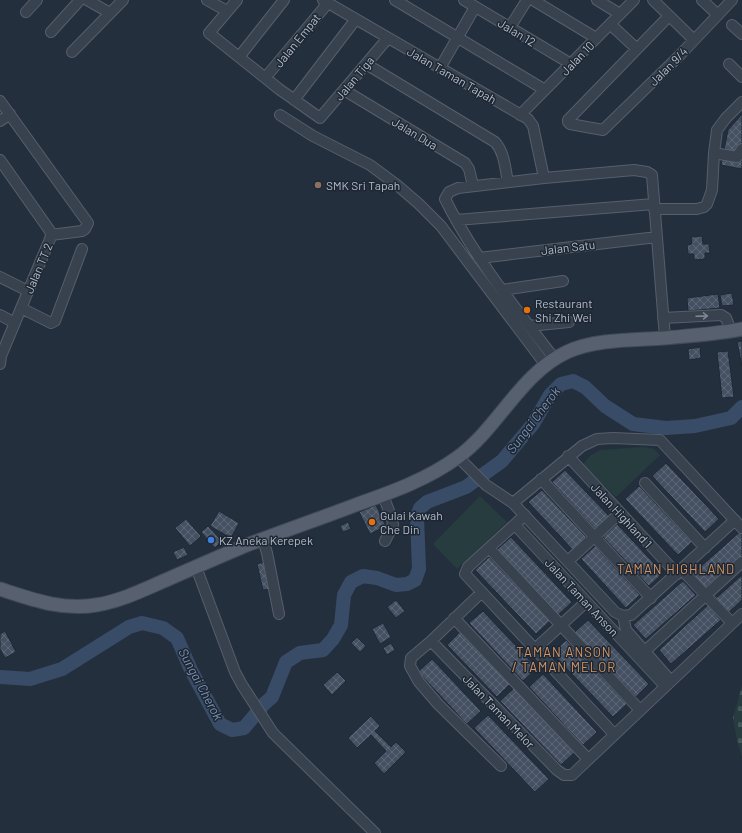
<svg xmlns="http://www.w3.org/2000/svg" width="742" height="833" viewBox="0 0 742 833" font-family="Barlow,sans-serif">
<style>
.cemetery{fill:url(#cemetery-stones)}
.green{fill:#263c3f}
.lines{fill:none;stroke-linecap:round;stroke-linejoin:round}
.river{stroke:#394c67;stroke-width:14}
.building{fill:url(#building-cross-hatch);stroke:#1f2835}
.minor-casing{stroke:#565f6c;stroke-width:12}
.major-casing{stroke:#414a57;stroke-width:15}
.minor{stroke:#38414e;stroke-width:10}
.major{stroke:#56606e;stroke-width:13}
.oneway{stroke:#7c8592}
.education-dot{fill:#8d6e63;stroke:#1d2633;stroke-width:1.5}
.food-dot{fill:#e8710a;stroke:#1d2633;stroke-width:1.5}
.shop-dot{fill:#3f7fe0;stroke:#1d2633;stroke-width:1.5}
.labels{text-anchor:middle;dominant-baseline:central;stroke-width:3;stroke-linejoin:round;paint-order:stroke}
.street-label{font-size:12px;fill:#b4bcc9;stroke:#1d2633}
.poi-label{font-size:12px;fill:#b4bcc9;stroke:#1d2633;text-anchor:start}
.water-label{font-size:13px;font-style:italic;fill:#7c92b1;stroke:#1d2633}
.neighbourhood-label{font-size:13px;letter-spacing:1px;fill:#d59563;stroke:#1d2633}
</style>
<defs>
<pattern id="cemetery-stones" width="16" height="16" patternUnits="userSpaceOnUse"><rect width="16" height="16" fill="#263c3f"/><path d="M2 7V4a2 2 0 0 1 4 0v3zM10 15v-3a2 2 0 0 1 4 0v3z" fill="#435659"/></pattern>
<pattern id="building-cross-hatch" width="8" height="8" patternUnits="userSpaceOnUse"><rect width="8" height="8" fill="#455162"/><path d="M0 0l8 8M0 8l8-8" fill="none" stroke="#5d6877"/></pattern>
</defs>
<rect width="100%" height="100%" fill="#242f3e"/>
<!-- cemetery -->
<path class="cemetery" d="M742 686V756L737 741 733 718Z"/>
<!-- green -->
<path class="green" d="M644 447 654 449 660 455 616 497 582 465 591 455 600 450Z
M480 496 507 522 457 569 433 544Z"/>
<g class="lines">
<!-- river -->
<path class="river" d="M0 677 30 679 62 669 129 627 142 623 163 628 177 638 191 670 220 724 232 730 244 728 264 704 272 697 286 662 300 653 323 650 333 639 341 625 344 595 351 582 363 576 377 578 396 585 407 584 415 580 419 569 417 517 420 508 427 502 466 487 502 461 533 424 550 395 561 384 573 381 585 387 605 406 633 424 666 428 695 426 731 418 742 407"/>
</g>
<!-- building -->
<path class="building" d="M742 114V169L721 165 728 130Z
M702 236 703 244H709L710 253H705V259L694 260V254H688L687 245 692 244 691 237Z
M732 293 734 305 722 306 720 295Z
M718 294 720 308 688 311 687 298Z
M742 341V366L737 342Z
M700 347 701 358 689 360 688 349Z
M728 351 734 397 722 398 717 352Z
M666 463 719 519 705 532 652 476Z
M565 470 611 518 597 531 552 482Z
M639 486 692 542 678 555 625 499Z
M542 490 588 539 574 551 528 502Z
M376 505 386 526 370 534 359 512Z
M219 511 239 523 231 538 210 526Z
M186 519 201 536 190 546 175 528Z
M348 522 351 529 343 532 340 526Z
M617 524 663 573 649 586 603 537Z
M208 526 222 541 215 548 201 532Z
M741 531 742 532V556L704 589 691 575Z
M511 537 572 602 558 615 497 550Z
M595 546 640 595 626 608 581 559Z
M184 547 188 555 177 560 173 552Z
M489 557 550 621 536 634 475 570Z
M265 562 271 589 263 590 257 564Z
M742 575V600L727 614 714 600Z
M683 581 696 595 646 639 633 625Z
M396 600 405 611 396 618 387 607Z
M708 605 721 620 671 664 659 650Z
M483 611 537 668 523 681 469 623Z
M588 620 649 684 636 697 574 633Z
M383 623 391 637 380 644 372 629Z
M5 631 16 652 5 658 0 649V634Z
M461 631 510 684 497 697 447 645Z
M357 637 366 646 360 652 351 643Z
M566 640 627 704 613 717 552 653Z
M391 643 395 650 387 655 383 648Z
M432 659 481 711 467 724 418 672Z
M337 672 346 681 332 695 323 685Z
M543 674 597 732 583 745 529 687Z
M514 688 575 752 561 765 500 701Z
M488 715 549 779 535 792 474 728Z
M371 716 380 726 375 731 391 747 396 742 406 752 384 774 374 763 386 751 371 735 357 748 348 738Z"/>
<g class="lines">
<!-- minor casing -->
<g class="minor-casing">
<path id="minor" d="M87 0 110 13
M207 0 227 11
M237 0 209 33 279 89 320 118 388 38
M323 0 528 119 533 126 544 178
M395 0 545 90
M464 0 571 64
M533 0 596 38
M597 0 620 14
M653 0 694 40
M702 0 718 15
M26 12 37 0
M669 16 568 120V122L570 124 603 130 680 55 732 0
M610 24 637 49
M732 25 742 34
M510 27 527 0
M51 32 80 0
M72 52 123 0
M239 57 284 0
M366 64 495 142C505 153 505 169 508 182
M729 64 742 77
M440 68 475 7
M265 78 328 3
M344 90 465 163 469 169 473 186
M294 100 356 19
M0 101 88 223 85 229 82 231 51 235
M280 115 313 136 370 165 397 185 419 204 441 226 545 364
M520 115 634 0
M0 121 10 114
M714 153 737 157 742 149
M0 160 50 231 51 235 50 239 1 356 0 364
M654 209H697L704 207 707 204 712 190 714 153 717 130 726 118 742 102
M456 220 654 204
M479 258 657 237
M0 277 28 291
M502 290 563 281
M21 308 51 323 55 321 82 249
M0 315 15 323
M663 318 721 315 726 318 731 331
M529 326 569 322
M554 358C515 308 474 257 445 199L449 192 458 188 544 178 634 170 647 172 652 175 665 338
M568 456 677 574
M458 457 486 485 513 503 615 612 623 616
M541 479 651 598
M645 483 705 548
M383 495 392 519 393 525 385 541
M513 503 582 446 597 439 613 438 660 440 742 528
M525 515 468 567 465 574 614 734
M515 525 665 686
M263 539 267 553 279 614
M489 548 640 710
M568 561 620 513
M196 567 235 672 242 685 273 733 375 833
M681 569 732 623
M482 592 431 641 411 658 410 666 419 682 438 704 501 766
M623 616 631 615 735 520
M623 616 626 630 671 681
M454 618 588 759
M431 641 557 770 564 775H572L742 614
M535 649 586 602
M645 651 742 562"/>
</g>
<!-- major casing -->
<g class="major-casing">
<path id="major" d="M0 589C31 599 63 611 96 605 121 601 143 590 166 580 191 569 216 558 242 547 280 532 319 519 358 504 392 492 428 479 458 457 498 428 521 373 567 352 594 339 634 340 664 338 690 336 716 334 742 329"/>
</g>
<!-- minor -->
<use href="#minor" class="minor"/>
<!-- major -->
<use href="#major" class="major"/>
</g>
<!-- one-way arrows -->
<defs><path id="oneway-shaft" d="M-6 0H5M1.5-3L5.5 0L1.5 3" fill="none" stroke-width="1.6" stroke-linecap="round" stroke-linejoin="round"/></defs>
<use class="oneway" href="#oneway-shaft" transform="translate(702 316) rotate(-2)"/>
<!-- markers -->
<circle class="education-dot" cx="318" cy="185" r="4"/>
<g class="food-dot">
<circle cx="527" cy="310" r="4"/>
<circle cx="372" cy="522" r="4"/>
</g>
<circle class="shop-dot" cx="211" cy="540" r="4"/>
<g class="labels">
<!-- street labels -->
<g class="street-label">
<text transform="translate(517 32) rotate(31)">Jalan 12</text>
<text transform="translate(297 40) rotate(-51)">Jalan Empat</text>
<text transform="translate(577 58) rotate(-46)">Jalan 10</text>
<text transform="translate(668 66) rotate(-45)">Jalan 9/4</text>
<text transform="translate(452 75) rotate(30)">Jalan Taman Tapah</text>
<text transform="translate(354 78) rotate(-50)">Jalan Tiga</text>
<text transform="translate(415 133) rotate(31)">Jalan Dua</text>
<text transform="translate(568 247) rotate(-7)">Jalan Satu</text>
<text transform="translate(38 268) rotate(-67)">Jalan TT 2</text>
<text transform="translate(622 515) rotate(47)">Jalan Highland 1</text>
<text transform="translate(582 597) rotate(47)">Jalan Taman Anson</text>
<text transform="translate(499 711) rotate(46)">Jalan Taman Melor</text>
</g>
<!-- poi labels -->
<g class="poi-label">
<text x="326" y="185">SMK Sri Tapah</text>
<text x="535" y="303">Restaurant<tspan x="535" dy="14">Shi Zhi Wei</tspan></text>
<text x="380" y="515">Gulai Kawah<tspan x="380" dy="14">Che Din</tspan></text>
<text x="219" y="540">KZ Aneka Kerepek</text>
</g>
<!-- water labels -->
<g class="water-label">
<text transform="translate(533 420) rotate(-53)">Sungai Cherok</text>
<text transform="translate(201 684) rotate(62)">Sungai Cherok</text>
</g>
<!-- neighbourhood labels -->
<g class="neighbourhood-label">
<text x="676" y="569">TAMAN HIGHLAND</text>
<text x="564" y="652">TAMAN ANSON<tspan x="564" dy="15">/ TAMAN MELOR</tspan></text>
</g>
</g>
</svg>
